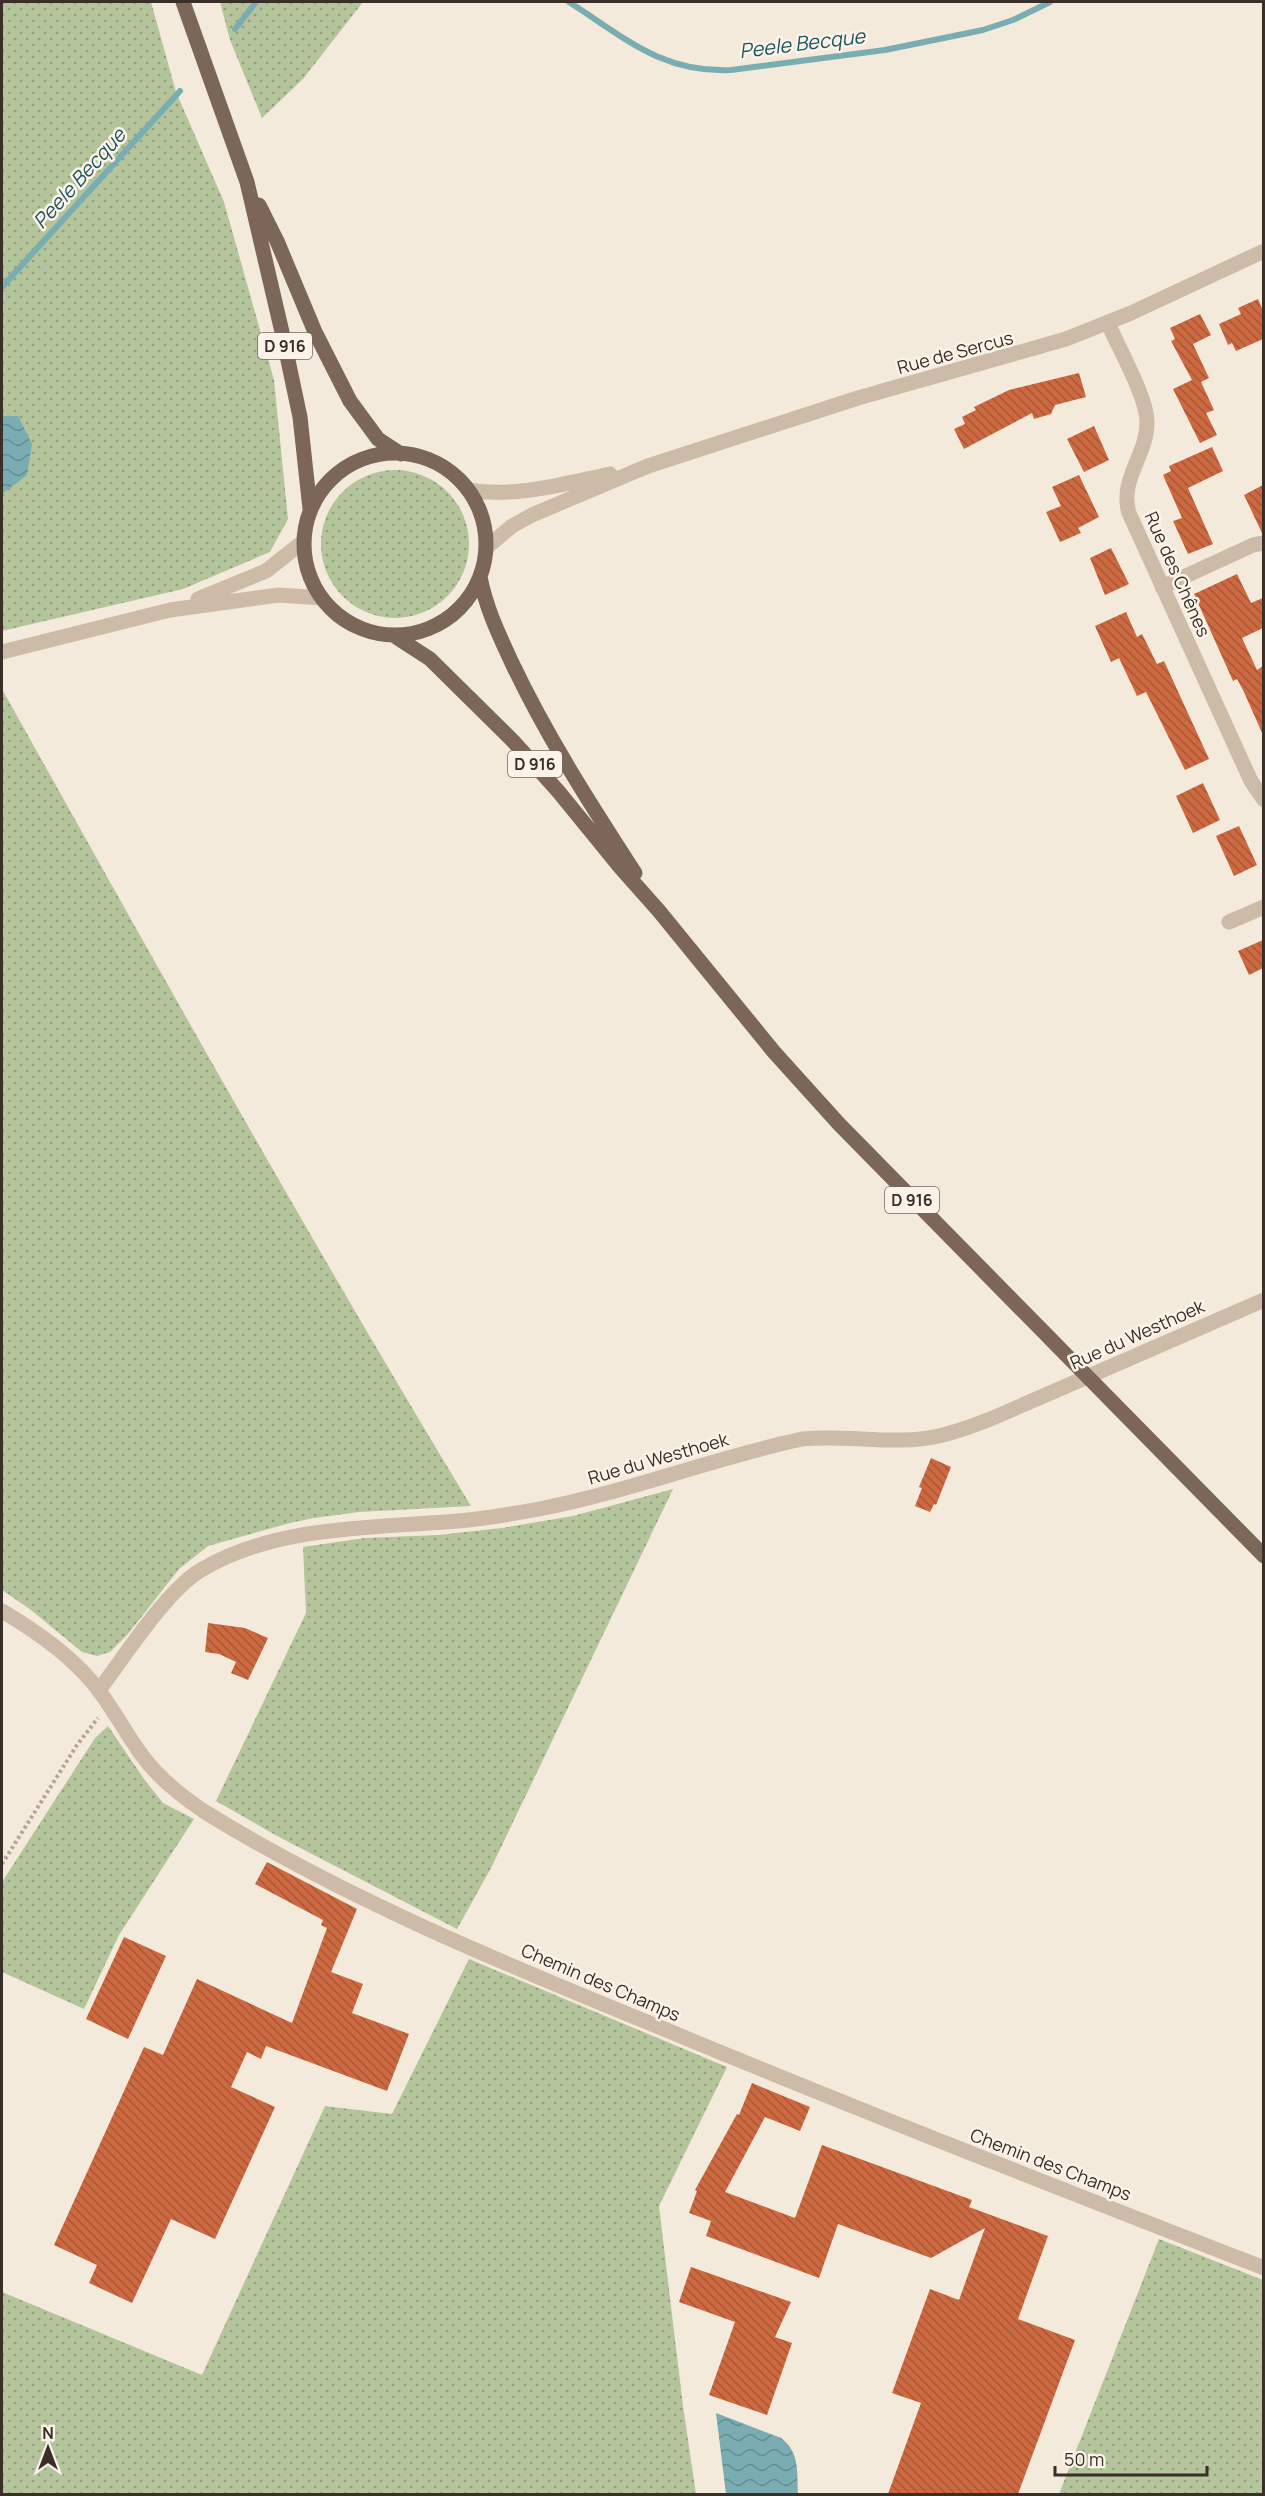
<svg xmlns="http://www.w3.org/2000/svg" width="1265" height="2496" viewBox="0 0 1265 2496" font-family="Manrope,sans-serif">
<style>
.green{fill:url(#green-dots)}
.water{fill:url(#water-waves)}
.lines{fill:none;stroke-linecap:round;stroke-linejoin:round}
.stream{stroke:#79adb2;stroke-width:6}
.building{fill:url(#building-back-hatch)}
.path{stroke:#b9a491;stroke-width:4;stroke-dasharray:3 3;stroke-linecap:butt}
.minor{stroke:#cdbaa7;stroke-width:15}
.major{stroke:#7b6658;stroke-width:15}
.labels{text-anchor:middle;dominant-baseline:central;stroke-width:5;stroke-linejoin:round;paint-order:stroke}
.shield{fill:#fbf3e9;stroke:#736962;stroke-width:1.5}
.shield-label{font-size:16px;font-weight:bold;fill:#392e28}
.street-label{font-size:18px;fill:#392e28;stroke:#fbf3e9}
.water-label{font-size:20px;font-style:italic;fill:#1b555d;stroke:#fbf3e9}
</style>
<defs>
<pattern id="green-dots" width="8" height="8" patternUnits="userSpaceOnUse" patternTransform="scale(1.5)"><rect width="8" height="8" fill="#b4c49b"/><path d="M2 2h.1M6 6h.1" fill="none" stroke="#93a07e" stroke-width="1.8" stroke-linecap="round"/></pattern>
<pattern id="water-waves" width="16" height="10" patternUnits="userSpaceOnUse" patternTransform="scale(1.5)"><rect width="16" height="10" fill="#79adb2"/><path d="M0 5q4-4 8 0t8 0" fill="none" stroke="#648d91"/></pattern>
<pattern id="building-back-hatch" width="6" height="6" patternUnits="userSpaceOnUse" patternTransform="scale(1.5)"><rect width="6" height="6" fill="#cd6941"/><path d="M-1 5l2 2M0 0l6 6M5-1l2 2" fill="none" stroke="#a75736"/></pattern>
</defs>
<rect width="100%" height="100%" fill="#f4eadc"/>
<!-- green -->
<path class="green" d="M2 2H151L176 92 224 202 274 380 288 519 270 552 183 589 2 631Z
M220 2H363L303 79 262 118 230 40Z
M321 544a74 74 0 1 1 148 0a74 74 0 1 1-148 0Z
M2 689C155 963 308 1237 471 1506L359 1512 314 1518 290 1523 208 1546 179 1569 128 1634 110 1652 97 1656 82 1652 31 1610 2 1590Z
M673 1489 491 1868 457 1929 279 1837 216 1801 306 1613 303 1547 365 1538 438 1535 502 1528 573 1516Z
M108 1726 144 1779 163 1803 194 1819 119 1935 84 2009 2 1972V1882L95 1738Z
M469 1959 727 2067 659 2206 683 2406 696 2494H2V2292L202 2375 325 2106 392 2114Z
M1159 2239 1263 2280V2494H1059Z"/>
<!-- water -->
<path class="water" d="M2 416H18L32 444 27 475 2 494Z
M716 2413 781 2438C800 2452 797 2473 798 2494H726Z"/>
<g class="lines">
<!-- stream -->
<path class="stream" d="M569 2C624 37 661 73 731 70L885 50 983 30 1013 20 1050 2
M235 29 256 2
M2 287 180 91"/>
</g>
<!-- building -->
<path class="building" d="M1258 299 1263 311V339L1236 351 1232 343 1228 345 1219 324 1241 314 1238 308Z
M1200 314 1211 335 1193 344 1209 378 1201 382 1214 410 1206 413 1217 435 1200 443 1173 389 1192 380 1171 341 1175 339 1170 328Z
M1079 373 1086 397 1055 405 1051 414 1034 419 1032 413 964 449 954 429 965 424 962 417 976 410 974 407 1009 390Z
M1094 426 1109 460 1084 472 1067 439Z
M1212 447 1223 471 1188 488 1213 544 1188 554 1173 521 1182 518 1163 475 1171 471 1169 466Z
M1079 475 1099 517 1078 528 1081 533 1060 542 1046 512 1061 506 1052 487Z
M1263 485V533H1262L1244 495Z
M1111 548 1129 584 1105 595 1090 558Z
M1237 574 1251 603 1263 598V628L1242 638 1257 670 1263 666V735L1243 690 1237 679 1233 681 1194 594Z
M1126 612 1137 637 1142 634 1157 664 1164 661 1209 759 1185 770 1146 692 1137 696 1119 658 1111 662 1095 626Z
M1203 783 1220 820 1193 833 1176 796Z
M1239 826 1257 865 1234 876 1216 836Z
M1263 940V968L1249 975 1238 951Z
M931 1458 951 1467 936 1505 934 1504 930 1512 915 1506 922 1488 919 1487Z
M208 1623 245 1628 268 1638 248 1680 231 1673 236 1662 219 1654 205 1652Z
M267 1862 357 1909 331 1972 363 1984 352 2013 409 2034 387 2091 266 2046 261 2059 247 2052 231 2087 275 2107 215 2239 171 2219 132 2303 89 2283 97 2265 54 2245 144 2047 163 2055 197 1979 292 2023 327 1928 321 1925 323 1920 255 1884Z
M124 1937 166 1956 128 2039 86 2019Z
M752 2083 810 2107 800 2131 765 2117 725 2192 795 2218 822 2145 972 2200 969 2207 1048 2236 1018 2319 1075 2340 1018 2494H888L921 2403 892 2393 930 2289 959 2300 985 2228 931 2258 838 2224 819 2278 706 2236 711 2221 689 2213 697 2191 695 2190 737 2114 739 2115Z
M691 2267 791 2302 775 2337 792 2343 767 2415 709 2395 735 2322 679 2302Z"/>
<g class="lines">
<!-- path -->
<path class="path" d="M2 1864 77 1745 98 1718"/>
<!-- minor -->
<path class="minor" d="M1108 323C1118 347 1148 399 1147 423 1147 455 1119 480 1129 513L1251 781 1264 800
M468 490C515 498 563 484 610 474
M486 548 512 526 532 515 648 466 858 398 1066 339 1131 313 1264 251
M1162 587 1253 545 1264 543
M198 599 266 571 304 541
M2 652 170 610 279 595 322 598
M1229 922 1264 907
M2 1611C34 1630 68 1653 92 1682 111 1704 124 1731 141 1754 158 1778 181 1796 205 1812 349 1901 508 1965 664 2029 863 2112 1063 2190 1264 2268
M99 1690C125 1656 166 1591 201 1570 276 1525 374 1528 458 1521 485 1519 512 1514 539 1509 628 1492 713 1458 802 1439 847 1434 895 1446 939 1436 974 1428 1008 1411 1041 1397 1116 1365 1189 1332 1264 1300"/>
<!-- major -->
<path class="major" d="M183 2 247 182 282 332 300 417 310 509
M259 205 277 241 315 332 350 401 378 439 401 454
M304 544a91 91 0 1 1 182 0a91 91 0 1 1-182 0Z
M480 577C486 608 499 635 512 663 547 737 591 805 635 873
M393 635 430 659 513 741 558 791 620 867 659 911 774 1052 839 1124 1264 1556"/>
</g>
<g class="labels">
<!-- shield labels -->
<g class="shield">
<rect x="258" y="333" width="54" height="26" rx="4.5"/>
<rect x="508" y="751" width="54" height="26" rx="4.5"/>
<rect x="885" y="1187" width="54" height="26" rx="4.5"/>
</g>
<g class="shield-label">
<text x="285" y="346">D 916</text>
<text x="535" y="764">D 916</text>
<text x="912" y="1200">D 916</text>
</g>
<!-- street labels -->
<g class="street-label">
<text transform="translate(955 352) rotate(-15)">Rue de Sercus</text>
<text transform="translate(1178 574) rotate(66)">Rue des Chênes</text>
<text transform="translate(1137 1334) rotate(-24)">Rue du Westhoek</text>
<text transform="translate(658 1458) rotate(-16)">Rue du Westhoek</text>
<text transform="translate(601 1982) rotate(23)">Chemin des Champs</text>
<text transform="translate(1051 2164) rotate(21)">Chemin des Champs</text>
</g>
<!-- water labels -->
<g class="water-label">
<text transform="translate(802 43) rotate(-7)">Peele Becque</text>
<text transform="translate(79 178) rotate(-48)">Peele Becque</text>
</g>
</g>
<!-- border -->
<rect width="1265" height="2496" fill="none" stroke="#392e28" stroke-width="6"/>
<!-- north arrow -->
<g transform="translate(48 2448)" stroke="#fbf3e9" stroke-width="4.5" paint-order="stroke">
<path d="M0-4.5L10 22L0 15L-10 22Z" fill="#392e28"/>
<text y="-9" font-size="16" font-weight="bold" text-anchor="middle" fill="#392e28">N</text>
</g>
<!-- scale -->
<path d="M1055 2466v9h152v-9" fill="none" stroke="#392e28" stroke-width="3"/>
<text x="1064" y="2466" font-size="18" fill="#392e28" stroke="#fbf3e9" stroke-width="4.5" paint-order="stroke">50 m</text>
</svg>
